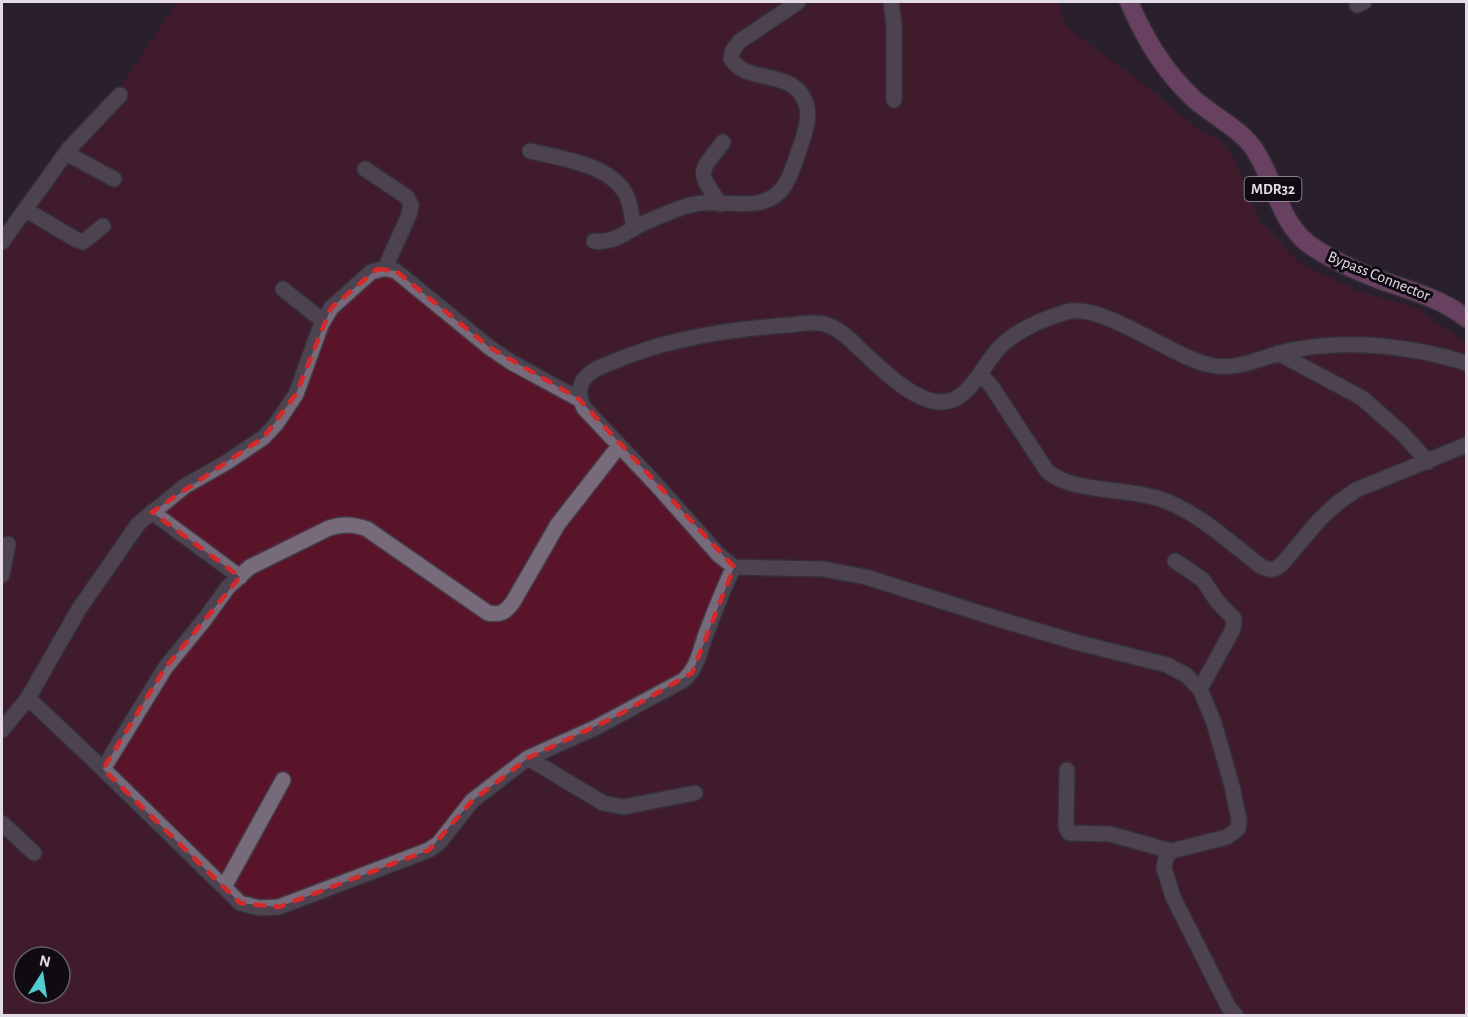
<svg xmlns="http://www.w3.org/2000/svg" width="1468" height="1017" viewBox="0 0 1468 1017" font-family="'Alegreya Sans',sans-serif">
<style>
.green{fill:#5a142a;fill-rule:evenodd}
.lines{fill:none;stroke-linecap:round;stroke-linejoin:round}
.minor-casing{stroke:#453c47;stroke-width:18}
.major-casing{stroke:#453c47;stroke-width:21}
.minor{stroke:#776a7a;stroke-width:15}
.major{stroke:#b1689b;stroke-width:18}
.marked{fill:none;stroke:#d62828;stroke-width:4.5;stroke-dasharray:12 8;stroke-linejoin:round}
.labels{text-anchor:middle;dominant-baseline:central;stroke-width:6;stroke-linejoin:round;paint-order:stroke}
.shield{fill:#100b12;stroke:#a49da6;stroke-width:1.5}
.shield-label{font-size:15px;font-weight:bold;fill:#e3dce6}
.street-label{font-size:16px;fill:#e3dce6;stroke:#100b12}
</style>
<rect width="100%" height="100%" fill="#2a202d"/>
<!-- green -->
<path class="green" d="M177 2H1058L1067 28 1148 88 1201 131 1220 141 1234 159 1259 220 1298 262 1358 291 1417 308 1466 343V1015L2 1016V228L21 210 60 147 125 80ZM24 957H60V993H24Z"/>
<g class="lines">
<!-- minor casing -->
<g class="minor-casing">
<path id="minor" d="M891 2 894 25V100
M1357 5 1364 2
M530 151C560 158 614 165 627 197 631 206 632 218 634 229
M66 153 114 179
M365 169 407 197 411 205 409 215 385 268
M720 204C696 169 699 174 723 142
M26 210 75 239 83 242 103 226
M594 241C615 244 626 231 644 223 655 218 667 213 678 209 686 206 696 203 705 203 733 201 771 214 787 181 792 173 794 164 797 156 802 141 810 122 807 107 797 66 745 86 731 58L733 50 740 41 798 2
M2 242 68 150 120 95
M283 289 323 321
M1278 353 1362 398 1401 432 1428 462
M980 374 992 387 1047 471C1074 494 1129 487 1163 500 1201 514 1230 543 1262 567 1271 571 1275 570 1282 564L1320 519 1339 502 1356 490 1466 445
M152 512 240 577
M1175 561 1203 580 1217 601 1234 619 1233 629 1200 689
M2 575 8 544
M28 698 103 769 240 903 259 908 279 907 429 850 439 843 472 801 528 758 597 727 684 680C698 667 700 651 706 634 715 611 723 589 734 567
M2 730 28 698 79 609 138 524 185 486 227 462 264 437 276 424 296 394 321 325 331 308 371 272 385 268 396 271 489 347 511 362 579 399
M528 758 603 803 623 807 695 793
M103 769 165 668 204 620 228 587 250 567 329 528C344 524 353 524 367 529L488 613C500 615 505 613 513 602L558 524 619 446
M1067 770 1066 827 1069 833 1110 834 1171 851
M2 823 34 853
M224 887 283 780
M1236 1016 1228 1006 1173 897 1164 868 1166 858 1171 851 1227 837 1238 829 1239 820 1232 786 1214 723 1200 689 1186 675 1167 665 1079 643 1008 622 866 577 823 569 734 567 719 555 655 483 584 408C579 398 577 385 587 376 593 369 605 365 613 362 668 338 730 329 789 325 800 324 814 321 824 324 840 328 849 339 861 350 880 368 912 400 939 402 969 404 982 365 1000 347 1017 330 1043 319 1066 312 1103 302 1169 356 1210 365 1241 372 1268 353 1298 349 1353 340 1413 346 1466 363"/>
</g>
<!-- major casing -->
<g class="major-casing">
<path id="major" d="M1129 2C1145 39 1164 71 1194 99 1214 117 1242 129 1256 152 1276 184 1280 226 1314 248 1333 260 1354 270 1375 278 1407 290 1439 297 1466 318"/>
</g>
<!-- minor -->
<use href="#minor" class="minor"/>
<!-- major -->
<use href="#major" class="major"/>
</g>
<!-- marked area -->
<path d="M0 0H1468V1017H0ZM377 269 396 271 489 347 579 399 734 567 692 673 615 717 528 758 472 801 429 850 279 907 240 903 103 769 165 668 240 577 152 512 264 437 296 394 331 308Z" fill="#2a202d" fill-opacity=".55" fill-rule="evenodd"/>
<path class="marked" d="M377 269 396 271 489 347 579 399 734 567 692 673 615 717 528 758 472 801 429 850 279 907 240 903 103 769 165 668 240 577 152 512 264 437 296 394 331 308Z"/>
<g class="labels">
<!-- shield labels -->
<rect class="shield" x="1244.5" y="177" width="57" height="24" rx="4.5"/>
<g class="shield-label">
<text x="1273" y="189">MDR32</text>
</g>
<!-- street labels -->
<g class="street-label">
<text transform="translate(1379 276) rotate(22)">Bypass Connector</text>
</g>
</g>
<!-- border -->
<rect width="1468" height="1017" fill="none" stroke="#e3dce6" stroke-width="6"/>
<!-- north arrow -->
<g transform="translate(42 975) rotate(12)"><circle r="28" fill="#100b12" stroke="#645f67" stroke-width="1.5"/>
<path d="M0-4.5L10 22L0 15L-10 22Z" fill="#52ccd0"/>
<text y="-9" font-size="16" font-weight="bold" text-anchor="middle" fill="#e3dce6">N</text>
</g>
</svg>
